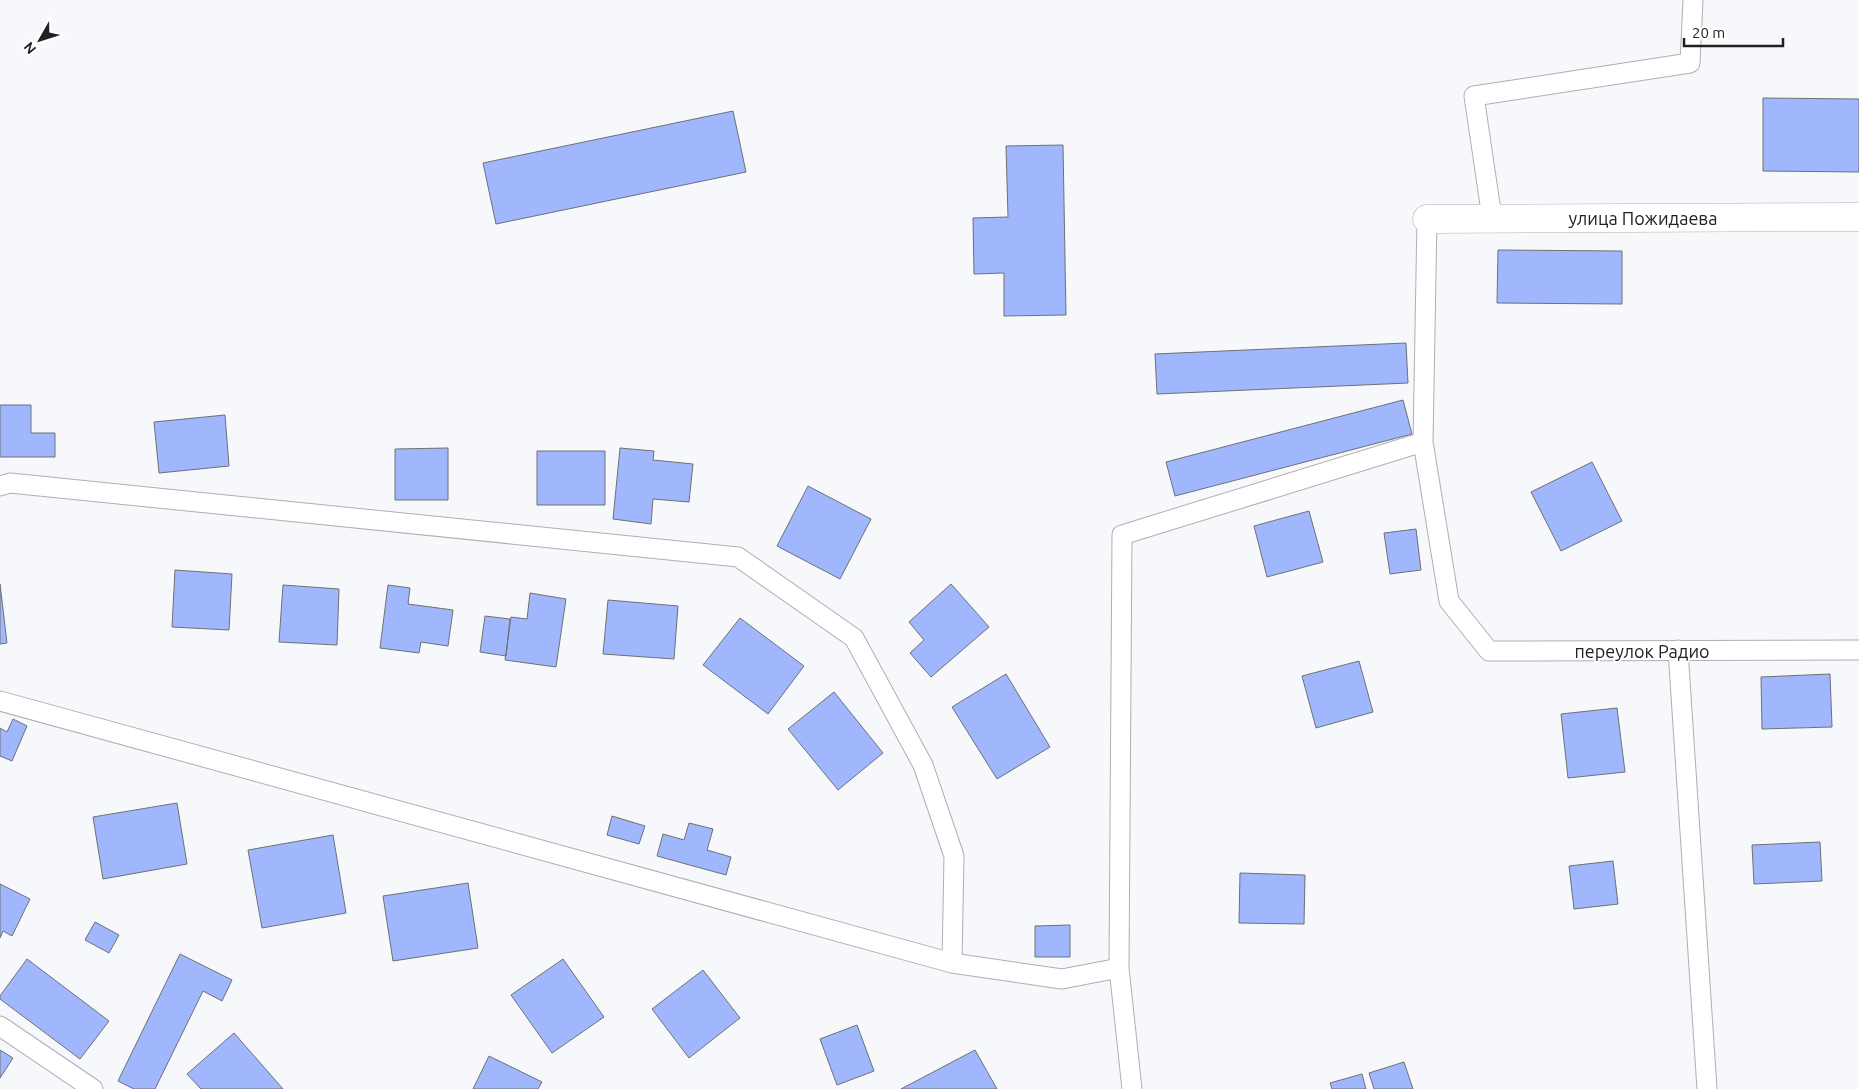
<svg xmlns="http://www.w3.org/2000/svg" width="1859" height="1089" viewBox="0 0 1859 1089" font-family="Ubuntu,sans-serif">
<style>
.building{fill:#a0b7fd;stroke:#6f7073}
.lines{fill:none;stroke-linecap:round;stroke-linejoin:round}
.lane-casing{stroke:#aeafb3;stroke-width:21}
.street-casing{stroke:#aeafb3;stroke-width:29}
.lane{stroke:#fff;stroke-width:19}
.street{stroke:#fff;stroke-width:28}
.labels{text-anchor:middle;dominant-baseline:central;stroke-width:4;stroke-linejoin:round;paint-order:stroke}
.street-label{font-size:18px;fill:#212122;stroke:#fff}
</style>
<rect width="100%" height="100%" fill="#f7f8fb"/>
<!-- building -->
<path class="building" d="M1763 98 1859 99V172L1763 171Z
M733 111 746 172 496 224 483 163Z
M1063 145 1066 315 1004 316V273L974 274 973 218 1008 217 1006 146Z
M1498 250 1622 251V304L1497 303Z
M1406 343 1408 383 1157 394 1155 354Z
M1403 400 1412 434 1175 496 1166 462Z
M0 405H31V433H55V457H0Z
M225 415 229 466 159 473 154 422Z
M448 448V500H395V449Z
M620 448 654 451 653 460 693 464 689 502 653 499 651 524 613 519Z
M537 451H605V505H537Z
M1592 462 1622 521 1561 551 1531 492Z
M808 486 871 519 840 579 777 546Z
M1309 511 1323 562 1267 577 1254 526Z
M1416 529 1421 570 1390 574 1384 533Z
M175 570 232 574 229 630 172 627Z
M0 584 7 643 0 644Z
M951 584 989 627 931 677 910 653 924 640 909 622Z
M283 585 339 589 337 645 279 642Z
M388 585 410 588 408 604 453 610 448 646 421 642 419 653 380 648Z
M530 593 566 599 556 667 505 660 511 617 527 619Z
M608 600 678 606 674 659 603 654Z
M485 616 510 619 506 656 480 652Z
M740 618 804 666 768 714 703 665Z
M1359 661 1373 712 1316 728 1302 676Z
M1006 674 1050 747 997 779 952 707Z
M1830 674 1832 727 1762 729 1761 677Z
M834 692 883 753 838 790 788 729Z
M1617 708 1625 772 1568 778 1561 714Z
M13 719 27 726 12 761 0 756V728L7 732Z
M177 803 187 864 103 879 93 817Z
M612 816 645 826 639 844 607 835Z
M689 823 713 829 707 850 731 857 726 875 657 856 663 834 684 840Z
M333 835 346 913 262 928 248 850Z
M1820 842 1822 881 1754 884 1752 845Z
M1613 861 1618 904 1574 909 1569 866Z
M1240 873 1305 875 1304 924 1239 923Z
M468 883 478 948 393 961 383 896Z
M0 884 30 899 12 936 3 931 0 938Z
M95 922 119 935 109 953 85 940Z
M1070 925V957H1035V926Z
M180 954 232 980 222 1001 203 991 155 1089H134L118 1081Z
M27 959 109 1021 80 1059 0 999V996Z
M563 959 604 1017 552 1053 511 995Z
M703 970 740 1018 689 1058 652 1009Z
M857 1025 874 1071 837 1085 820 1039Z
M234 1033 283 1089H201L187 1074Z
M0 1050 13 1058 0 1078Z
M975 1050 997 1089H901Z
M489 1056 542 1082 538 1089H473Z
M1404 1062 1413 1089H1374L1369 1073Z
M1362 1074 1366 1089H1332L1330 1083Z"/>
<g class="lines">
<!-- lane casing -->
<g class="lane-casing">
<path id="lane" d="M1492 218 1474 96 1690 63 1693 0
M1427 219 1423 442 1449 601 1489 651 1859 650
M0 486 10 483 738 557 854 638 923 765 954 856 952 963
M1678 650 1707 1089
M0 701 952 963 1062 979 1119 968
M0 1026 93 1089
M1132 1089 1119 968 1122 535 1423 442"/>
</g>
<!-- street casing -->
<g class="street-casing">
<path id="street" d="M1427 219 1859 217"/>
</g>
<!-- lane -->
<use href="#lane" class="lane"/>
<!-- street -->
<use href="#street" class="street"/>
</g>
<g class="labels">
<!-- street labels -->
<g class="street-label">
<text x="1643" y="218">улица Пожидаева</text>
<text x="1642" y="651">переулок Радио</text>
</g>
</g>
<!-- north arrow -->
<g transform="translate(40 40) rotate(231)" stroke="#ffffff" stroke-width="4" paint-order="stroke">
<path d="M0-4L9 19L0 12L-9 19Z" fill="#212122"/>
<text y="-8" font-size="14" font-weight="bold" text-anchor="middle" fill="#212122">N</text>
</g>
<!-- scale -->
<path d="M1684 38v8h99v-8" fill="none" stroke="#212122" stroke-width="2.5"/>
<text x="1692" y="38" font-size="15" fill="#212122" stroke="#ffffff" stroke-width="4" paint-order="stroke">20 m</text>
</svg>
